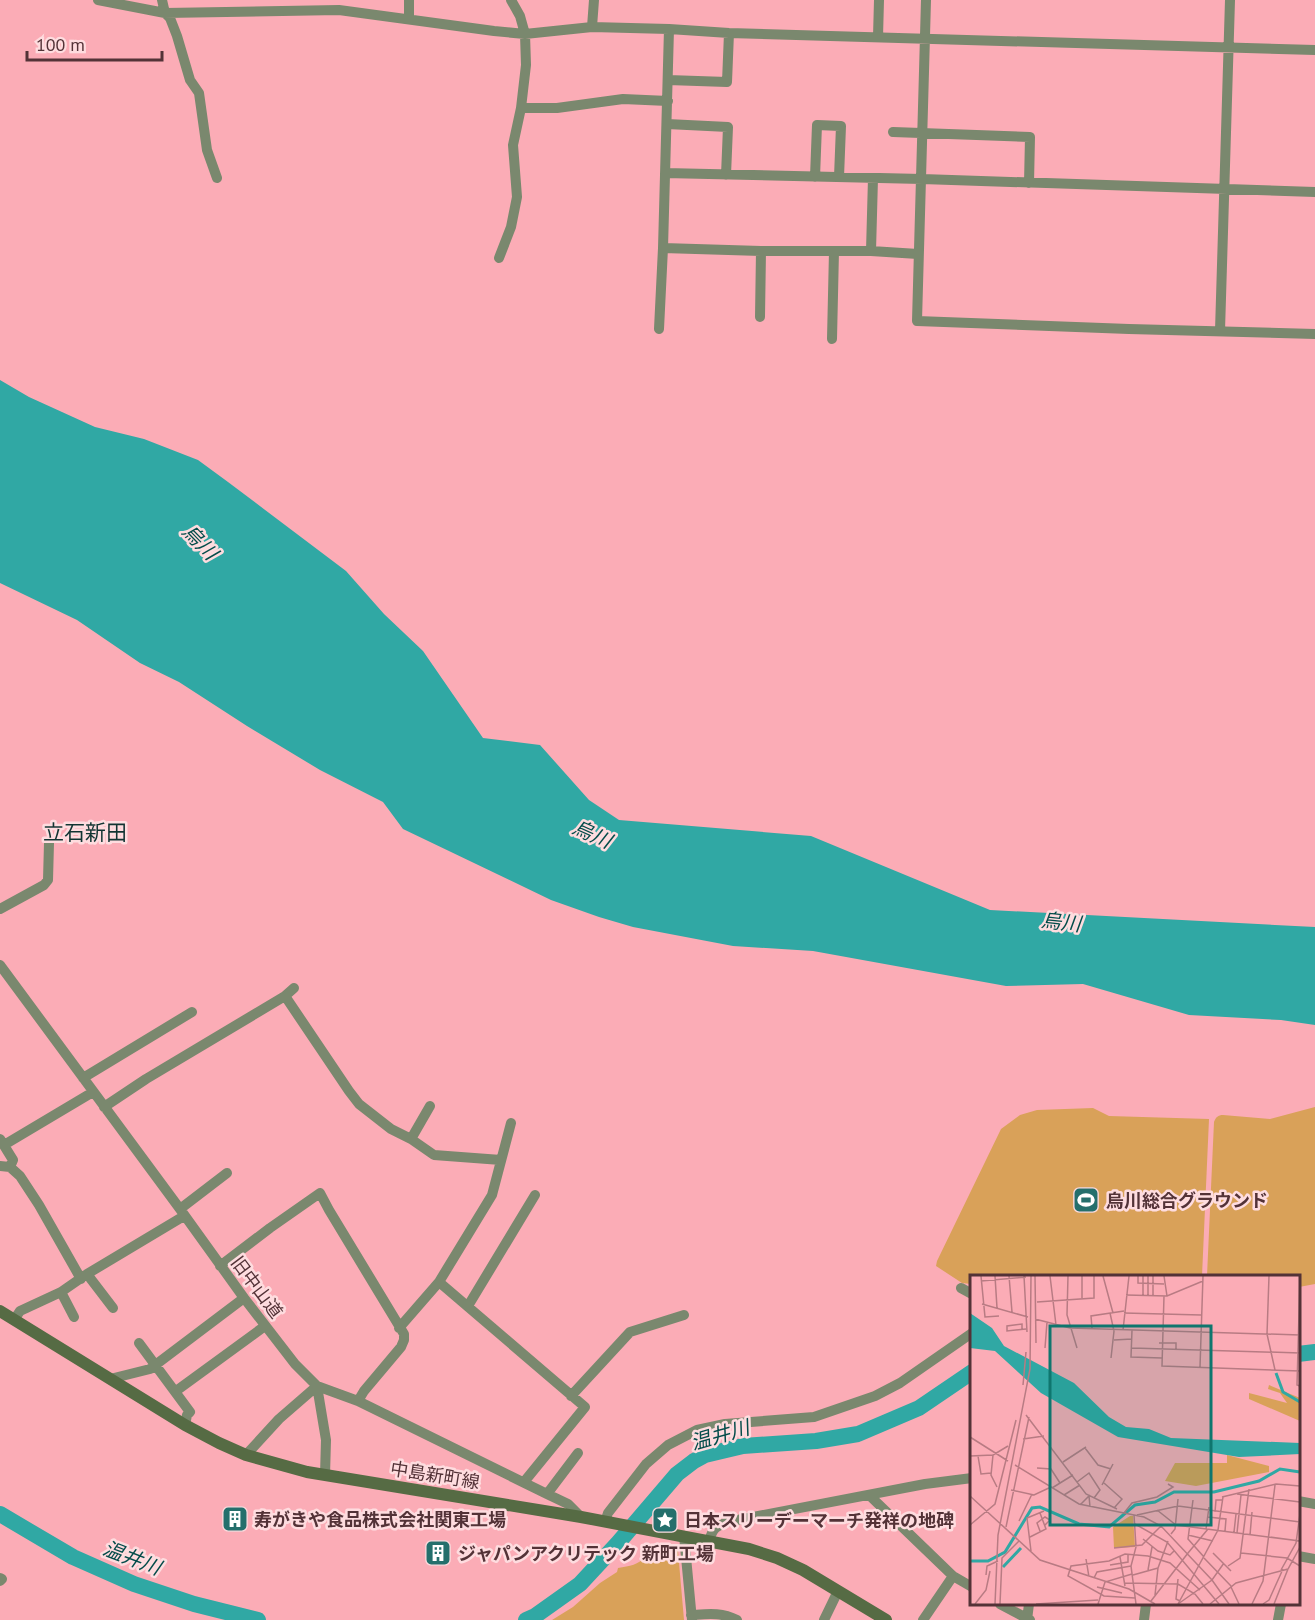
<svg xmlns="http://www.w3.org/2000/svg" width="1315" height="1620" viewBox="0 0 1315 1620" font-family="'PT Sans','Noto Sans JP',sans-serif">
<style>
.green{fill:#d9a159}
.water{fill:#30a8a4}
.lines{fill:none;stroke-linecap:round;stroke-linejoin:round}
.river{stroke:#30a8a4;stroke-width:16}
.street{stroke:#7a886e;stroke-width:10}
.secondary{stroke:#566b44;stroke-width:12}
.labels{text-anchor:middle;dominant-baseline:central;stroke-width:5;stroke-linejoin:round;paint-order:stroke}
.poi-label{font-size:18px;font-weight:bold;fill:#533237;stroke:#fedcdf;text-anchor:start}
.street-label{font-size:18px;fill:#533237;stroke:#fedcdf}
.water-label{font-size:20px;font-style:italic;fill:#044c4a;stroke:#fedcdf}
.quarter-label{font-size:21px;fill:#113432;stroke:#fedcdf}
.inset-river{fill:none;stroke:#30a8a4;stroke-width:3}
.inset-road{fill:none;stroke:#b87b83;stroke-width:1.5}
.view{fill:#0f766e;fill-opacity:0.15;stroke:#0f766e;stroke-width:3}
.inset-edge{fill:none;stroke:#533237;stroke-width:3}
</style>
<rect width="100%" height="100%" fill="#fbacb6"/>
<!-- green -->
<path class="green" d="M1315 1107V1284L1299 1287 1298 1276H1207L1214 1122C1216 1117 1218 1115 1223 1115L1270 1119Z
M1093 1108 1109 1116 1209 1119 1202 1276H972L971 1284 962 1283 936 1266 937 1261 1001 1129 1020 1115 1037 1110Z
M657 1545 670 1547 678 1551 684 1620H552L573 1607 600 1583 617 1572 618 1568C630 1566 638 1565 646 1556 650 1551 651 1548 657 1545Z"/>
<!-- water -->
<path class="water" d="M0 380 29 397 95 427 144 439 198 460 228 482 346 571 384 614 423 651 483 738 540 745 589 800 619 820 811 836 990 910 1315 927V1025L1281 1020 1189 1015 1083 984 1006 986 813 951 733 946 633 927 599 917 551 900 403 829 383 802 320 770 247 726 179 682 140 663 77 620 0 583Z"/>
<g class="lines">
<!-- river -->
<path class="river" d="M1298 1354 1315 1352
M0 1514 73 1557 134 1584 194 1604 258 1620
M526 1620 535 1616 580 1584 618 1543 677 1474 694 1461 705 1455 743 1446 816 1441 858 1434 919 1408 972 1372"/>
<!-- street -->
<path class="street" d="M98 0 165 13 339 10 494 31 525 34 592 27 669 29 729 33 1315 50
M162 0 165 13 170 18 177 36 190 80 199 93 207 150 217 178
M926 0 917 321 1129 329 1315 334
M409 19V0
M592 27 594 0
M669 29 663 248 761 251H871L918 254
M878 37 879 0
M668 80 727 82 729 33
M521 108H557L623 99 668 101
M667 124 728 127 726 175
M893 132 1030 137 1029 183
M665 173 922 179 1315 192
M815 177 817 125 841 126 839 177
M871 251 873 178
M499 258 511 227 517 197 513 145 521 108 526 65 525 34 520 16 511 0
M760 317 761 251
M659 329 663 248
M1220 331 1230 0
M832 339 834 251
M0 909 44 885 48 880 49 843
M0 965 180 1209 244 1298 295 1364 317 1386 358 1401 547 1494 568 1504 581 1517
M285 996 349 1091 359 1104 391 1129 411 1139 434 1155 501 1160
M83 1078 192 1012
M104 1107 146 1079 285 996 294 988
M0 1139 13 1160 10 1167
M411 1139 430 1106
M4 1145 93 1092
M0 1166 10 1167 20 1176 39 1205 81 1279
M180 1209 227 1173
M220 1266 270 1228 320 1193 329 1210 404 1334V1340L401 1347 364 1391 358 1401
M87 1274 113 1308
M439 1282 585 1407 524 1482
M961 1288 972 1294
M61 1292 74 1317
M468 1306 535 1195
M14 1320 20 1311 61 1292 87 1274 184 1216
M399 1328 439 1282 492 1195 511 1123
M139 1343 190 1412 187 1415 185 1425
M110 1379 150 1369 244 1298
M176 1391 265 1326
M571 1396 630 1332 684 1315
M246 1455 279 1419 317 1386 326 1440 325 1475
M547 1494 578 1453
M869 1495 953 1576 972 1587
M1298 1501 1315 1504
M605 1522 608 1513 646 1464 668 1445 697 1430 725 1424 814 1417 875 1396 900 1383 972 1333
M684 1536 692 1620
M709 1541C713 1528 715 1527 727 1522L925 1484 972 1478
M1298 1556 1315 1559
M0 1578 2 1579 0 1581
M1000 1604 1030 1620
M691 1615C708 1614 721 1612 737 1620
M824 1620 838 1591
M923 1620 953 1576
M1027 1620 1029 1604
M1144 1620 1146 1604
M1278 1620 1281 1604"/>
<!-- secondary -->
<path class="secondary" d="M0 1311 185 1425 219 1443 246 1455 307 1472 581 1517 749 1549 777 1558 803 1570 886 1620"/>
</g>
<!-- icons -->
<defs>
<g id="stadium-square" transform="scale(1.35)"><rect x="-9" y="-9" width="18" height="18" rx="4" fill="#246f6c" stroke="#fedcdf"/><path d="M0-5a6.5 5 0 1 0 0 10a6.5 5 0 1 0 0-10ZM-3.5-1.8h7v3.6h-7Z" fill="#fff"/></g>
<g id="building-square" transform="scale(1.35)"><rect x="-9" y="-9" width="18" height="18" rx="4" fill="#246f6c" stroke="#fedcdf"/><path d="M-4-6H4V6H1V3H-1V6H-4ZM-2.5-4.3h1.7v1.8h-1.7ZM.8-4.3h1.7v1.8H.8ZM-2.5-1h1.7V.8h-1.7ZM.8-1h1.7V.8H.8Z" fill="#fff"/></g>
<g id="sight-square" transform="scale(1.35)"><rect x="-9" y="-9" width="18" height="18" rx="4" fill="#246f6c" stroke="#fedcdf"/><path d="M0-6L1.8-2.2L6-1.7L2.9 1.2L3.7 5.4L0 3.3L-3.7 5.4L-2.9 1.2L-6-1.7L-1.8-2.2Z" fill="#fff"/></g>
</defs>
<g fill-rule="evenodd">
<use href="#stadium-square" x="1086" y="1200"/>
<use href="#building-square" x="235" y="1519"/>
<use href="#sight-square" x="665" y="1520"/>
<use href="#building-square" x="438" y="1553"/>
</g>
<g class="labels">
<!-- poi labels -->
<g class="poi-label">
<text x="1106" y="1200">烏川総合グラウンド</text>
<text x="254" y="1519">寿がきや食品株式会社関東工場</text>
<text x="684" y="1520">日本スリーデーマーチ発祥の地碑</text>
<text x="458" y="1553">ジャパンアクリテック 新町工場</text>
</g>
<!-- street labels -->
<g class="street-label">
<text transform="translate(257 1287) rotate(53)">旧中山道</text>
<text transform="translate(435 1475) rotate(9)">中島新町線</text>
</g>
<!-- water labels -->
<g class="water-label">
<text transform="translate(200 542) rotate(46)">烏川</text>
<text transform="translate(592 834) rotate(24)">烏川</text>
<text transform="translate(1061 922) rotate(6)">烏川</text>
<text transform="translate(720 1435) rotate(-16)">温井川</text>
<text transform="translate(132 1558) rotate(21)">温井川</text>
</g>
<!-- quarter labels -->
<g class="quarter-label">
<text x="85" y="832">立石新田</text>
</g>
</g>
<!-- overview -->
<g transform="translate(970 1275)">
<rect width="330" height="330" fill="#fbacb6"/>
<path d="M299 110 330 123V146L279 124V118L317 128 310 118 298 114ZM257 180 299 191V197L226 211 195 206 205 188H257ZM160 241H163L165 272 144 273 143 252Z" fill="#d9a159"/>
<path d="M0 38 22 53 34 71 104 108 139 142 156 152 179 154 201 163 330 168V179L269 182 148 162 71 118 25 76 0 73Z" fill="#30a8a4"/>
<path class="inset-river" d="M306 98 313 117 330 127M0 286H18L35 277 62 233 70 232 109 249 139 252 165 230 185 227 204 217H244L289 206 310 194 330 197M33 292 51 273"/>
<path class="inset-road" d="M11 1 15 42 29 41M25 1 27 33M39 1 42 37M54 1 57 57M65 1 66 68M80 1 86 50M98 1 97 40 107 73M112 1V23M133 1 143 38M168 1V8L194 9M194 1 197 21M330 2 327 110 330 111M11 6 56 2M156 20 197 21 233 6M173 21V1M178 21V1M183 21V1M194 21 192 91 330 96M67 27 124 23V1M12 29 58 42M140 38 144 56 141 83M154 38 231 40M65 44 100 53 330 60M122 53 121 41 154 36M52 55V49L37 51V56L56 54M153 55 159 1M162 55 161 82 192 83M297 59 299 1M297 59 305 95M144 65 162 64M189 68H206V74M75 73 77 47M162 73 330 78M230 92 233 1M53 110 56 77M56 140 116 219 147 234M0 162 38 186M53 164 74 161M115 173 128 190 141 194M0 181 23 180M8 181 11 199 21 198M93 187 116 172M45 190 109 229 174 242 191 251 242 305 259 329M67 193 81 194 90 208M107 207 119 198 130 215 124 223M134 208 152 224 144 233M132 210 143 189M27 212 21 200 23 180 38 171M82 213 103 200M41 215 64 220 81 212M267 219 330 227M94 220 110 210M0 221 70 285 159 314 185 329M252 222 306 209 330 211M223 225 218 264 234 282M110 230 119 221 120 232M187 235 206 250 330 266M245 237 246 225H252M154 238 162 228 187 222 203 212 198 209M164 240 166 272 161 291 166 329M167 240 208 231 330 247M238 242 256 244 255 256M49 246 62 219M165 249 197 267 249 329M0 250 25 229 46 145M36 252 59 142M236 254 239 232M70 256 67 248 75 242 80 245 75 250M264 257 266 239M267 258 271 220M201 259 205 254 208 224M218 260 243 266M280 260 282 237M60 262 76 254 70 238M173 264 188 276 200 280 204 276M144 273 172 270 191 251M61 276 57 243 74 236M218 278 238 254M243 278 261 296M271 278 317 283 330 291M150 282 155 311M234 283 261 311M116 284 119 302M140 290 158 287V279M258 291 270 283 279 214M178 295 182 272M311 295 326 268 330 239M16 300 17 291 28 286M163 300 188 293M124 303 127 297 161 291M208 304 206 324 210 326M155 308 208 309 225 319 233 329M127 312 152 318M261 312 269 329M185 320 188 293 198 266M165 323 134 321 98 301 101 291 139 286 155 279 178 281 200 288 230 315M181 326 218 278M5 329 16 315 20 296M25 329 28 260 60 94 61 1M30 329 32 283 49 266M66 329 128 325M128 329 135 307 162 299M208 329 248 255 253 222M208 329 242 305 254 288M240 329 266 308 318 294 330 272M282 329 293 306 305 210M293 329 299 325 313 294M304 329 318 294"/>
<path class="view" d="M80 51H241V250H80Z"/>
<rect width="330" height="330" class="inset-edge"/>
</g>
<!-- scale -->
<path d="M27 51v9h135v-9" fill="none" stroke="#533237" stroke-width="3"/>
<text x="36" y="51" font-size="18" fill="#533237" stroke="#fedcdf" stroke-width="4.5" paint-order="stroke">100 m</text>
</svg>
